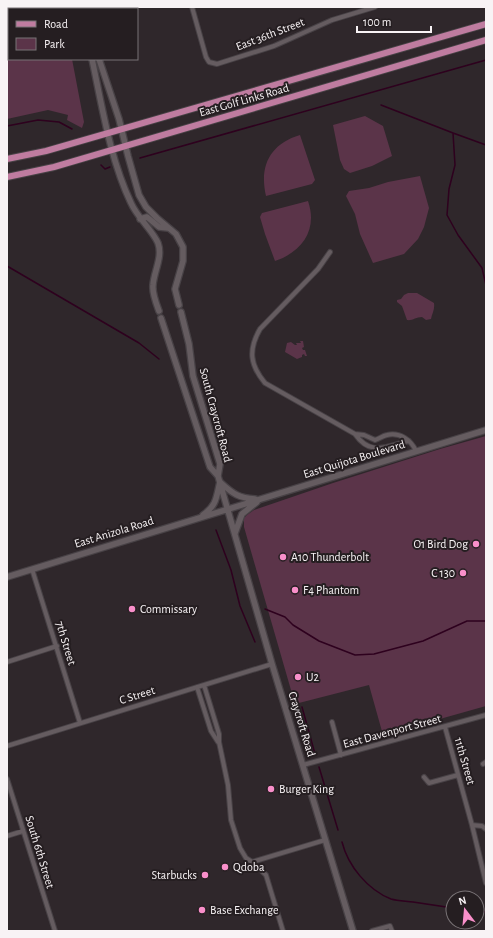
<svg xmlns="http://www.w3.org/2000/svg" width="493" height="938" viewBox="0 0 493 938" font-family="'Alegreya Sans',sans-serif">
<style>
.green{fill:#5b3449}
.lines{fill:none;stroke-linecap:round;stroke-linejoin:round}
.stream{stroke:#2e011e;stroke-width:1.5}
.street-casing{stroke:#484246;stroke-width:6}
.secondary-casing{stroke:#484246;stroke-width:8}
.primary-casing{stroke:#484246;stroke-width:8}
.street{stroke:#655c60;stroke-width:4}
.secondary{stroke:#655c60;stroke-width:5.5}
.primary{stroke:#bf7ca0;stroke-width:6}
.poi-dot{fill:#f98fca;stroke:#251e21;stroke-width:1.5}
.labels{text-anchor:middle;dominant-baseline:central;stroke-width:4;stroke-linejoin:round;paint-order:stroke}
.street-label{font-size:12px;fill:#f8f3f5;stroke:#251e21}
.poi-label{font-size:12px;fill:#f8f3f5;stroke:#251e21;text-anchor:start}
</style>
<rect width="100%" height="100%" fill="#2f272b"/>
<!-- green -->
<path class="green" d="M7 7H62L63 9H9V59H72L84 122 82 128 67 120 68 115 48 110 7 119Z
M365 116 383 126 392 156 372 166 350 173 344 169 340 160 333 125Z
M300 135 315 180 312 184 266 196C259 166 270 144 300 135Z
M420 176 429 208 424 227 418 239 404 254 373 263 360 234 355 214 346 196 349 191 369 188 388 182Z
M308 201C318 230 302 252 275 261L265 234 260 217 262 213Z
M408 293H417L434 303C435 310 432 313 431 319L426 320 422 317C416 317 412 321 407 320L402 306 397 302V300L401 299 404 295Z
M300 341H303L304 347 302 348 303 350H305L307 356H305L304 354 302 355V357L297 359 285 352 287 343 291 342 295 345H297L296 343H301Z
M486 436V706L383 735 369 685 295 704 244 527V518L247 515 254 510 333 483 440 449Z"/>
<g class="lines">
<!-- stream -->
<path class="stream" d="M381 105 453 133 455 165 449 189 447 215 458 235 482 268 486 285
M7 126 38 120 59 122 72 129
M453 133 486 145
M140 158 486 60
M101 165 105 169 110 167
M7 266 139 343 159 359
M216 530 231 570 240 606 255 642
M265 609 285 617 293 625 319 641 355 655 374 654 423 641 467 621H486
M302 707 315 754
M319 767 338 830
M342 842C348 866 368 890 391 899 398 901 406 901 413 902 426 904 440 906 453 908
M477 911 486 912"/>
<!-- street casing -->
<g class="street-casing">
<path id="street" d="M192 7 206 57 209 62 217 64 274 46 332 20 375 7
M330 252 318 269 260 329C248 350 250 365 265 383L355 434
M409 441C386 446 371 457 355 434L364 435 375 440C379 439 382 436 387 435 400 432 411 440 416 451
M32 569 80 723
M7 662 57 646
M204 685 219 734V742L228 785 231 820 240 848 246 858 252 862 266 875 283 931
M197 687 211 731 218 742
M332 722 341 755
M445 727 472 825 486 883
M7 746 272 664
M483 764 486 762
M303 765 486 715
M424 777 429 783 458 775
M7 779 55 931
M472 825 482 826 486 829
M7 836 23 831
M252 862 325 840
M372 931 390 926 392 931"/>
</g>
<!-- secondary casing -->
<g class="secondary-casing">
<path id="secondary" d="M81 7V9
M92 59C102 106 110 159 131 203 137 217 153 231 158 243 163 257 154 271 153 285 152 293 156 303 159 311
M99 59 119 119 128 156 139 195 146 207 157 218 176 234 183 247V261L175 289 179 305
M140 219 147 217 159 227 168 228
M181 312 189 344 193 376 220 464 218 476
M161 318 210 467 218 476 272 664 353 931
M221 483C233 494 239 498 255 499
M203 515C217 505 216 498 220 482
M235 533 242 514 257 502
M7 577 486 430"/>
</g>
<!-- primary casing -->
<g class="primary-casing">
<path id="primary" d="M7 159 46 151 486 24
M7 177 54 167 486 40"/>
</g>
<!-- street -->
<use href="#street" class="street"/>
<!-- secondary -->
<use href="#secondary" class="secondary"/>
<!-- primary -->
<use href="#primary" class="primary"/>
</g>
<!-- markers -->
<g class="poi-dot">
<circle cx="476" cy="544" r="4"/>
<circle cx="283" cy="557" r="4"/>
<circle cx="463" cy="573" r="4"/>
<circle cx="295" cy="590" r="4"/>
<circle cx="132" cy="609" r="4"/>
<circle cx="298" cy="677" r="4"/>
<circle cx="271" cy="789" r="4"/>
<circle cx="225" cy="867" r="4"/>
<circle cx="205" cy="875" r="4"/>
<circle cx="202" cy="910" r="4"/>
</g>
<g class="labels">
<!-- street labels -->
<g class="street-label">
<text transform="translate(270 34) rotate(-21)">East 36th Street</text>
<text transform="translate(244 100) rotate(-16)">East Golf Links Road</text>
<text transform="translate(216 415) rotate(75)">South Craycroft Road</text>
<text transform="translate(354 459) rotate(-17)">East Quijota Boulevard</text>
<text transform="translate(114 532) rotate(-17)">East Anizola Road</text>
<text transform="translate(66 643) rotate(73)">7th Street</text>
<text transform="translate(137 695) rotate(-17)">C Street</text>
<text transform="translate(302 724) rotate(73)">Craycroft Road</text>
<text transform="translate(392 731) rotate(-15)">East Davenport Street</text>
<text transform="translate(465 761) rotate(74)">11th Street</text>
<text transform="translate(40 852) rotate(73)">South 6th Street</text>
</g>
<!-- poi labels -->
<g class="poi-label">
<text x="468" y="544" text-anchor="end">O1 Bird Dog</text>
<text x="291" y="557">A10 Thunderbolt</text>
<text x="455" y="573" text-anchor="end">C 130</text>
<text x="303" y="590">F4 Phantom</text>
<text x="140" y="609">Commissary</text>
<text x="306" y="677">U2</text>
<text x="279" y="789">Burger King</text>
<text x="233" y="867">Qdoba</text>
<text x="197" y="875" text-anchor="end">Starbucks</text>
<text x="210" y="910">Base Exchange</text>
</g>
</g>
<!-- border -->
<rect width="493" height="938" fill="none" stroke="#f8f3f5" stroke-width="16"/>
<!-- legend -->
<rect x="8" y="8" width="130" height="52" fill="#251e21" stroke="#797376"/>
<rect x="16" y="21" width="20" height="6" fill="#bf7ca0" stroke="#797376"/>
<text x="44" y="28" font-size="12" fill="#f8f3f5">Road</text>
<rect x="16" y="38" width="20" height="12" fill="#5b3449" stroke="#797376"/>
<text x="44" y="48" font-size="12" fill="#f8f3f5">Park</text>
<!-- north arrow -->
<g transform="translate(465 910) rotate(344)"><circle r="19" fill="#251e21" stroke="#797376"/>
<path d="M0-3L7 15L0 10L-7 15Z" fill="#f98fca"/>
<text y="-6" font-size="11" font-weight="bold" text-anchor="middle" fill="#f8f3f5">N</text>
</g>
<!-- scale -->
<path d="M357 26v6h74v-6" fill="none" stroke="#f8f3f5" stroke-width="2"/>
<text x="363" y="26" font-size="12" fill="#f8f3f5" stroke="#251e21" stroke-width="3" paint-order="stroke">100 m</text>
</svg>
